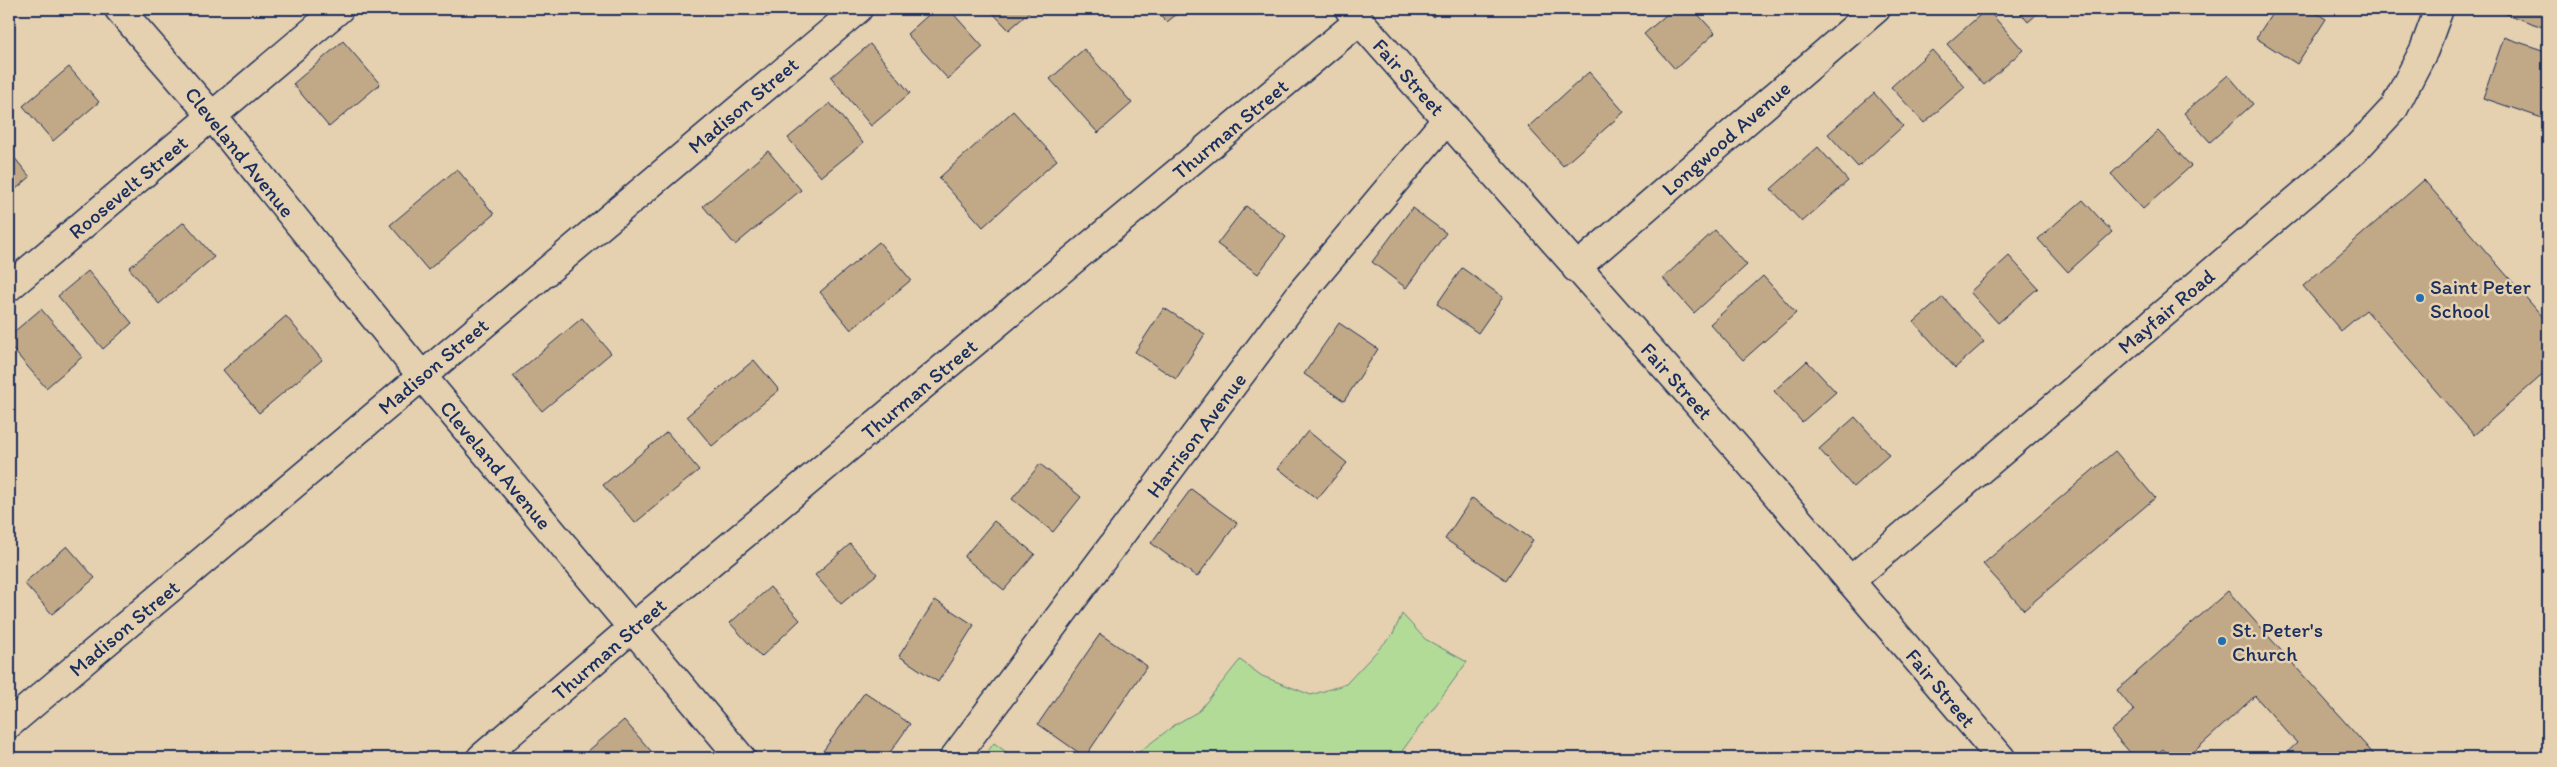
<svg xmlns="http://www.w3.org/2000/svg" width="2557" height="767" viewBox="0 0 2557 767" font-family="Itim,sans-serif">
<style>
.green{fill:#b2db98;stroke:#66857b}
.building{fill:#c1a886;stroke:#1b2f5e}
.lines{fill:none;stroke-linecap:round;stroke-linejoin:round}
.street-casing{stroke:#1b2f5e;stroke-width:31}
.secondary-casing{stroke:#1b2f5e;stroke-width:31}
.street{stroke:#e5d0af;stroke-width:28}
.secondary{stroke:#e5d0af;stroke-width:28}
.poi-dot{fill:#1f6fb2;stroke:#e5d0af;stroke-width:2}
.labels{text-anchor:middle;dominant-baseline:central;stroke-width:5;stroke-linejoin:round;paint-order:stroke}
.street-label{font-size:21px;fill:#1b2f5e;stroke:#e5d0af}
.poi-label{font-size:21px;fill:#1b2f5e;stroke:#e5d0af;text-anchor:start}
</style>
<rect width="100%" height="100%" fill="#e5d0af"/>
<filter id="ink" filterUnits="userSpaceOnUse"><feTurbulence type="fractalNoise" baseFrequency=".02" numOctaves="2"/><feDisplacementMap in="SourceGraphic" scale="10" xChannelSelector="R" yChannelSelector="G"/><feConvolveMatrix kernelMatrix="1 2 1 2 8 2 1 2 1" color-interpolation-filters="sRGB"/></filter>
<g filter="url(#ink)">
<!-- green -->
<path class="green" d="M1402 614 1425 639 1467 662 1397 758H1131L1176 724 1199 711 1240 660 1262 676 1311 695 1346 684 1393 634Z
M994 743 1014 758H983Z"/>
<!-- building -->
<path class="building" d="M760 9H776L767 17Z
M935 9H949L983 47 948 79 907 34Z
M989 9H1033L1009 30Z
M1155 9H1183L1167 22Z
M1425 9H1442L1433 17Z
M1673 9H1693L1715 33 1675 69 1644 34Z
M1987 9 2023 50 1984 85 1947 44Z
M2017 9H2043L2028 22Z
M2275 9H2310L2326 19 2297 64 2256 38Z
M2508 9H2548V29L2506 14Z
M2504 37 2548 52V120L2483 98Z
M343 41 380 84 329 127 293 84Z
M870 44 910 93 871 126 831 77Z
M1084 49 1132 103 1098 133 1050 79Z
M1932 50 1965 87 1924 123 1891 87Z
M69 67 99 102 53 141 23 106Z
M1589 72 1624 112 1563 166 1528 127Z
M2228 75 2253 104 2210 142 2184 113Z
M1874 93 1903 126 1858 167 1828 134Z
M830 103 863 143 821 177 788 138Z
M1013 111 1057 160 983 227 939 178Z
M2158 131 2191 166 2143 209 2111 174Z
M1818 147 1848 181 1802 222 1771 189Z
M9 151 30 177 9 195Z
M768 151 801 190 735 245 703 206Z
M457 169 494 214 428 270 390 225Z
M2424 180 2548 323V370L2474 435 2366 310 2341 331 2303 286Z
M2083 200 2112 232 2068 272 2038 239Z
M1246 206 1286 237 1258 274 1217 244Z
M1412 208 1446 233 1406 288 1372 262Z
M184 222 214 257 159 304 129 268Z
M1715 230 1747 265 1694 313 1663 278Z
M879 242 911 280 851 330 820 292Z
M2009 256 2038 288 1998 323 1970 292Z
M1462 268 1503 297 1478 333 1437 304Z
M88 271 132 323 103 349 58 296Z
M1763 276 1796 313 1743 360 1710 324Z
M1943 297 1984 342 1955 368 1914 322Z
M1164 308 1205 334 1176 379 1135 352Z
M41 309 82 357 46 388 9 345V336Z
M286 316 322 360 259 413 223 370Z
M582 318 611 353 542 411 513 376Z
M1339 323 1378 349 1344 401 1304 374Z
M754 360 779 390 712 446 687 416Z
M1807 361 1836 392 1802 422 1774 391Z
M1855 417 1889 455 1853 487 1819 449Z
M1308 431 1347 463 1317 499 1278 468Z
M667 432 699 470 635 523 603 485Z
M2115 451 2155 498 2024 610 1983 564Z
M1040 464 1081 497 1053 532 1012 499Z
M1191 489 1237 523 1197 577 1151 543Z
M1472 498 1533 540 1506 580 1445 539Z
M994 521 1035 554 1004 590 964 557Z
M850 544 877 574 841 604 815 575Z
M67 546 95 578 52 614 24 583Z
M770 587 800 620 761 657 730 623Z
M2228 591 2377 758H2281L2297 743 2255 696 2187 758H2171L2163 749 2152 758H2135L2111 731 2134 711 2117 690Z
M935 600 974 625 938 682 899 656Z
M1100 634 1147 666 1085 757 1038 724Z
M865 692 910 724 886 758H834L823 751Z
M624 720 657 758H580Z
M2520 751 2533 758H2516Z"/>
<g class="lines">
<!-- street casing -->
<g class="street-casing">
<path id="street" d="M119 9 212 116 421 375 741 758
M1576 268 1876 9
M9 287 339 9
M1850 581 2354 151 2394 108 2424 50 2439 9
M9 724 858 9
M481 758 632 628 1359 21"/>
</g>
<!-- secondary casing -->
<g class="secondary-casing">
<path id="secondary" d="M1349 9 1736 447 2001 758
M954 758 1302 292 1447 119"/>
</g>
<!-- street -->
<use href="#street" class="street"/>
<!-- secondary -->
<use href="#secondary" class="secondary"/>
</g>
</g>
<!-- markers -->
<g class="poi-dot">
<circle cx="2420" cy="298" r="5"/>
<circle cx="2222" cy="641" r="5"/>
</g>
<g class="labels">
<!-- street labels -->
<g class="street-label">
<text transform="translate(1409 77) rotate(48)">Fair Street</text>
<text transform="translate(743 105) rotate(-40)">Madison Street</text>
<text transform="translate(1230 129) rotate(-40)">Thurman Street</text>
<text transform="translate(1726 138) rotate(-41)">Longwood Avenue</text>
<text transform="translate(240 152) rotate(51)">Cleveland Avenue</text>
<text transform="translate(128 187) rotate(-40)">Roosevelt Street</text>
<text transform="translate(2166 311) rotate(-40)">Mayfair Road</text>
<text transform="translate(433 366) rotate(-40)">Madison Street</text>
<text transform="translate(1677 381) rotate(48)">Fair Street</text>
<text transform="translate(919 389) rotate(-40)">Thurman Street</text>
<text transform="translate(1196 435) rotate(-53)">Harrison Avenue</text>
<text transform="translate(496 465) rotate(50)">Cleveland Avenue</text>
<text transform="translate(124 628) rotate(-40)">Madison Street</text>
<text transform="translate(609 649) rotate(-41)">Thurman Street</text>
<text transform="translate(1941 688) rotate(50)">Fair Street</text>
</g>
<!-- poi labels -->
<g class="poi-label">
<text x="2430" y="286">Saint Peter<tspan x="2430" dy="24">School</tspan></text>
<text x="2232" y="629">St. Peter's<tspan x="2232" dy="24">Church</tspan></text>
</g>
</g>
<!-- margin -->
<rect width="2557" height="767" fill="none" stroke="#e5d0af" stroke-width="30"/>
<rect x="15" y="15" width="2527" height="737" fill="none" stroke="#1b2f5e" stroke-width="2" filter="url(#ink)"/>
</svg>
